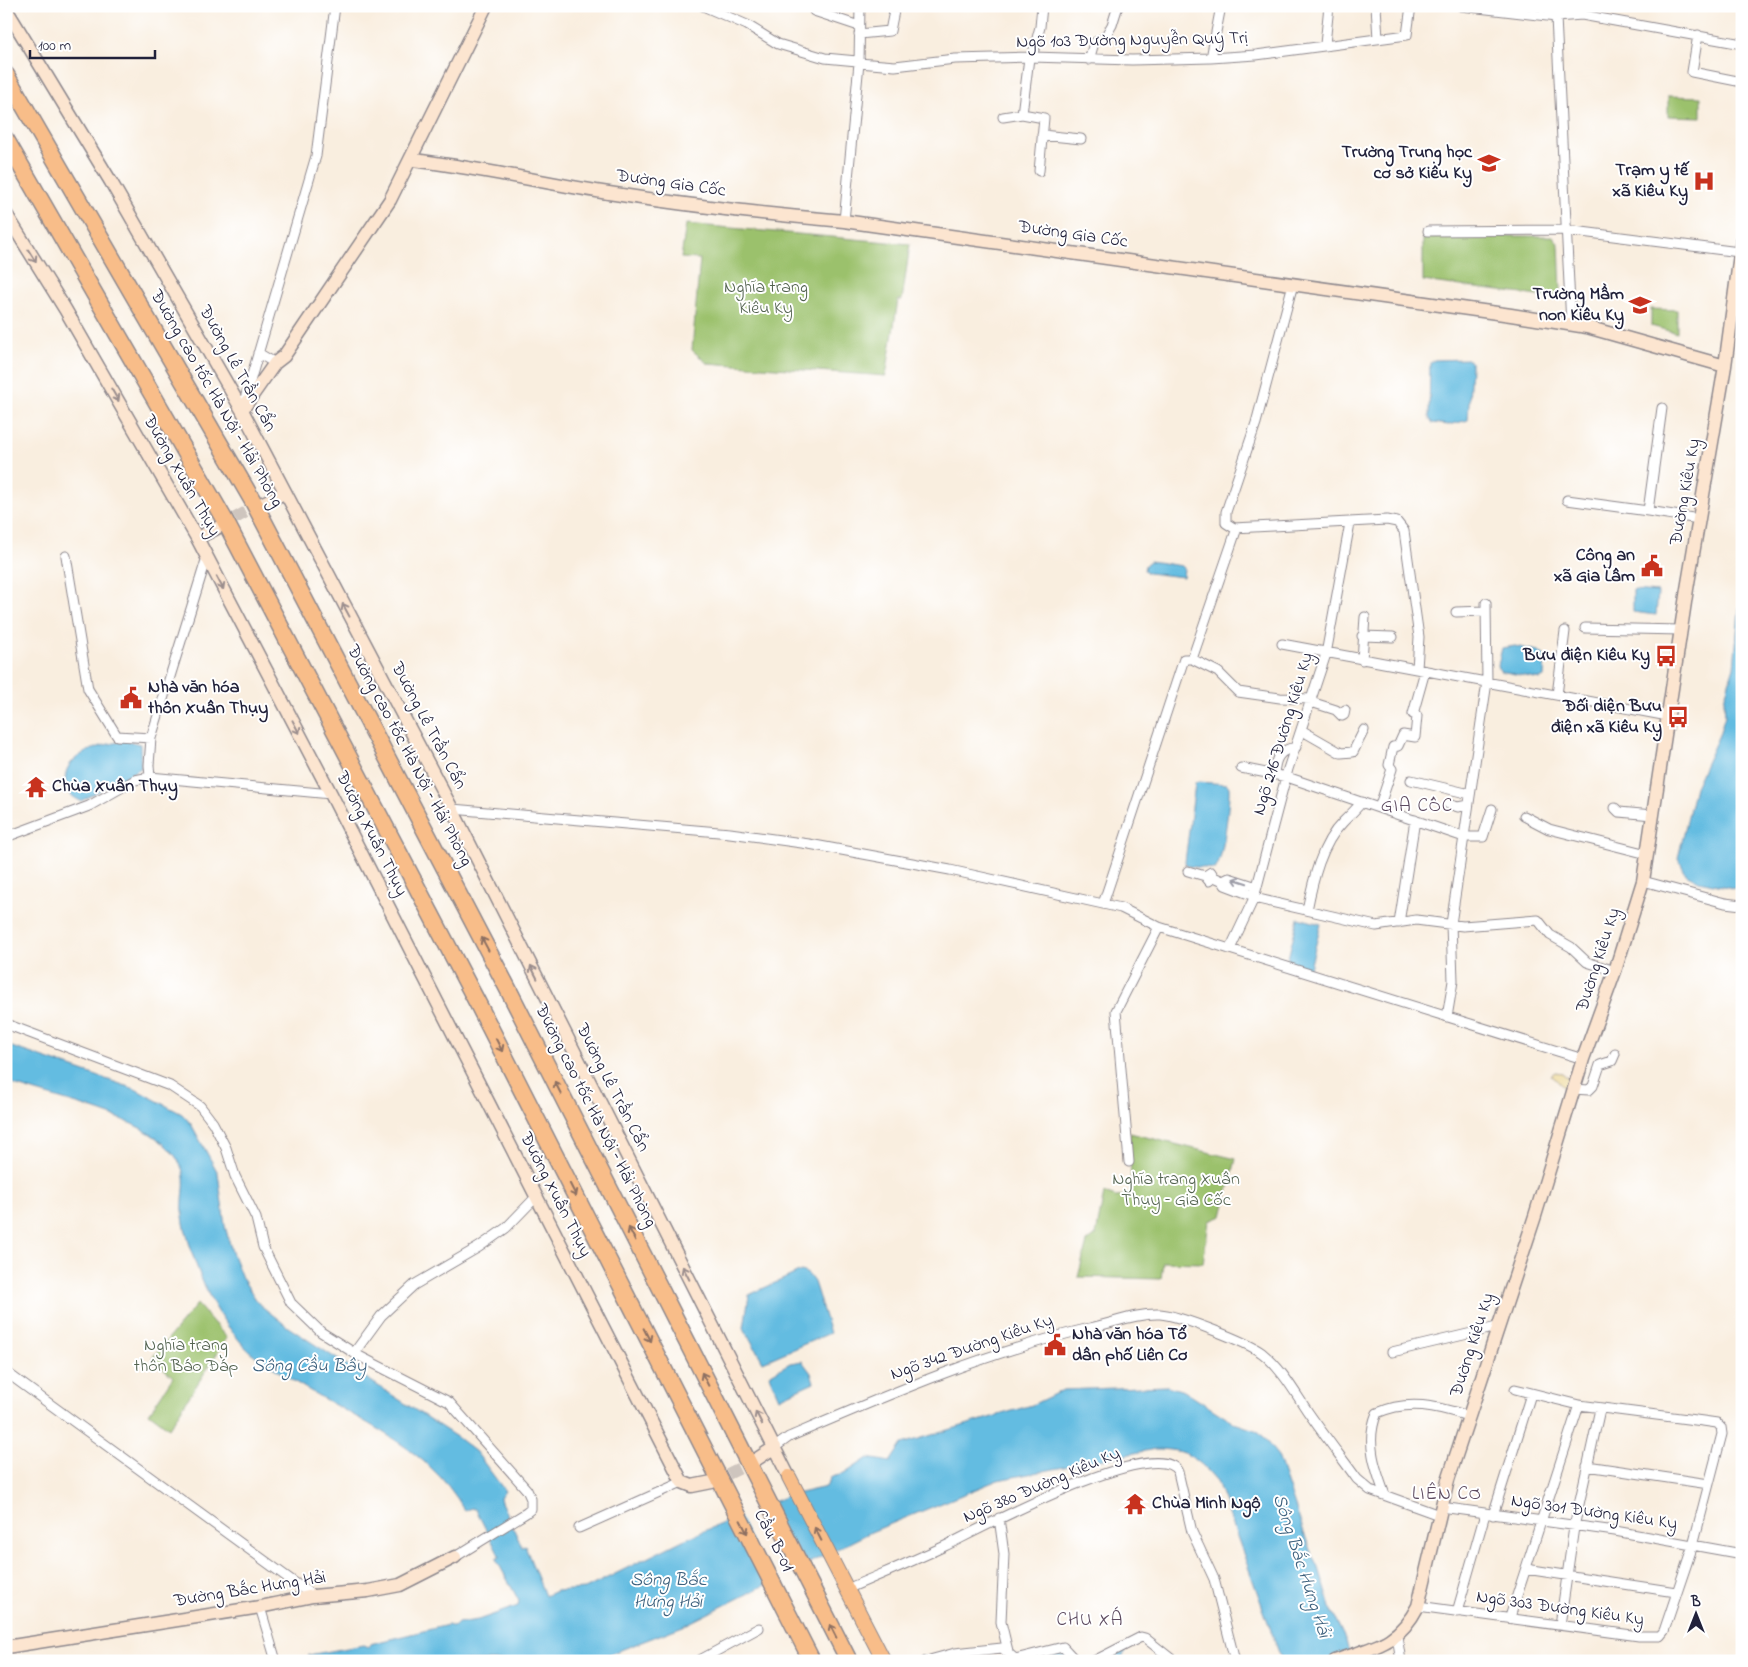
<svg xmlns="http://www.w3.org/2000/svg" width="1748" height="1667" viewBox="0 0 1748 1667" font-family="'Indie Flower',sans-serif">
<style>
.green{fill:#9bc16c;stroke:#5e7254}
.sand{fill:#eeda9e;stroke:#887e6c}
.water{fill:#64bce1;stroke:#436f8e}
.pier{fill:#f9eedf}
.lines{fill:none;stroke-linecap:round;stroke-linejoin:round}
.secondary-tunnel{stroke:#cec5be;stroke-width:12;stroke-dasharray:12 6;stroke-linecap:butt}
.street-casing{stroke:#8e888d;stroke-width:11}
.secondary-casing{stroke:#8e888d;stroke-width:15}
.primary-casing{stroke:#8e888d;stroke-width:16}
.highway-casing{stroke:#8e888d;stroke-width:19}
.street{stroke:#fff;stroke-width:9}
.secondary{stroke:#fce5d0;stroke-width:12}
.primary{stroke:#f8bd89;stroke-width:14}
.highway{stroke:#f8bd89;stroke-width:16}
.oneway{stroke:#9a8d8d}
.oneway2{stroke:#9c9ca7}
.oneway3{stroke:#8d7062}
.labels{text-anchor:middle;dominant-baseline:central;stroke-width:4;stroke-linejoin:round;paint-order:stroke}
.street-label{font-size:18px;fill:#22223b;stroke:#fff}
.poi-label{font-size:18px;font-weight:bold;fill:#22223b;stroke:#fff;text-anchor:end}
.park-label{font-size:18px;fill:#52624f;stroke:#fff}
.neighbourhood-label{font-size:19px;letter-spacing:1px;fill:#5d4b60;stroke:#fff}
.water-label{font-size:19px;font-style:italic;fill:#3c607d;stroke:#fff}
</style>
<rect width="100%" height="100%" fill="#fff"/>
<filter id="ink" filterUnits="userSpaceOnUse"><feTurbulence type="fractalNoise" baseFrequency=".02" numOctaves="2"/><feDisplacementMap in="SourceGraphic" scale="10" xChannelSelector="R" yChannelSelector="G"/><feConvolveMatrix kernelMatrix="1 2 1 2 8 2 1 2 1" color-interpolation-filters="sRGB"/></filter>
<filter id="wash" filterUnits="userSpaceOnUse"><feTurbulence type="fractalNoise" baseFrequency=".0096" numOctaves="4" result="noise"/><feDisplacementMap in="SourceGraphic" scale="20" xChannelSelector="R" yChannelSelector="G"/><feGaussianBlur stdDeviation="1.12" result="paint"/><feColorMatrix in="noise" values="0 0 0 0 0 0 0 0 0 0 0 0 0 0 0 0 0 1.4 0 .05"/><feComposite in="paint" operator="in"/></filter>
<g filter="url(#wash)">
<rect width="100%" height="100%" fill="#f9eedf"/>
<!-- green -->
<path class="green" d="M1668 96 1701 97V117L1668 116Z
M686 224 910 244 902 300H898L886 376 707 363 692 350 700 259 681 258Z
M1423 236H1553L1559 245 1561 291 1553 298 1423 281Z
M1651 309 1677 310V333L1651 326Z
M1130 1133 1236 1159 1222 1216 1209 1221 1203 1263 1163 1262 1161 1279 1078 1277 1087 1242 1096 1235 1104 1193 1116 1197 1131 1195Z
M197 1304 227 1338 169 1428 149 1413 173 1377 152 1358Z"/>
<!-- sand -->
<path class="sand" d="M1555 1072 1562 1073 1568 1078 1574 1074 1567 1091C1564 1088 1555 1078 1551 1075Z"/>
<!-- water -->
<path class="water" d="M1467 359 1471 362V366L1468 420 1449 425 1432 423 1429 417 1430 363 1434 360Z
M1150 561 1182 566 1184 568 1183 577 1148 573 1144 570 1145 565Z
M1742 578V890L1699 881 1686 874 1678 858 1695 787 1719 735 1725 715 1724 699 1734 667Z
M1633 590 1658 592 1656 615 1633 612Z
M1515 646 1538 651 1545 656 1544 677 1540 679 1500 671 1498 665 1502 648Z
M127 741 140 744 141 768 81 801C73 798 68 793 66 784 59 754 106 743 127 741Z
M1198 782 1227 784 1229 787C1230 800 1223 863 1215 869L1187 866 1185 862 1195 784Z
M1298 918 1321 924 1310 968 1287 962Z
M6 1045 135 1089 182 1114 191 1124 218 1173 225 1226 232 1252 242 1278 259 1304 288 1327 458 1438 476 1452 505 1491 500 1498 501 1502 522 1547 525 1546 545 1596 556 1591 585 1589 683 1540 787 1496 826 1487 831 1477 844 1474 868 1458 890 1462 902 1444 1032 1405 1063 1390 1167 1386 1184 1391 1234 1423 1258 1431 1278 1456 1310 1550 1319 1568 1333 1614 1346 1641 1351 1661H1282L1217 1481C1197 1458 1187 1449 1155 1449L998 1480 871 1532 683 1626 592 1661H307L309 1655 363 1645 368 1647 370 1644 448 1625 454 1627 458 1623 478 1620 518 1606 519 1601 496 1559 500 1557 476 1510 472 1508 465 1511C427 1441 342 1415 280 1372 269 1364 255 1357 246 1348 211 1310 198 1276 185 1228 176 1191 199 1176 164 1144 130 1113 51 1099 6 1082Z
M801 1271 808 1274 814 1282 830 1333 763 1362 744 1328 749 1295Z
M802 1361 811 1373 814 1382 779 1398 769 1375 790 1363Z
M1128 1647 1120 1661H1098Z
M1060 1649 1073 1661H1024Z"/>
<!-- pier -->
<path class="pier" d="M767 1501 802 1570 773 1584 738 1514Z"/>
</g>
<g filter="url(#ink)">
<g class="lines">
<!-- secondary-tunnel -->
<path class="secondary-tunnel" d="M219 527 261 504
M712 1482 754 1461"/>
<!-- street casing -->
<g class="street-casing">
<path id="street" d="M703 6 747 25 778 44 825 58 857 61
M811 6 814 11 859 26
M1376 6 1378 39
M1461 6 1556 17 1557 6
M859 34 890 31 895 6
M1698 35 1692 72 1742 82
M1325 44 1329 6
M1032 57 1040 27 1042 6
M1029 58 1022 114 1044 118 1039 171
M1211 58 1221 6
M1089 60 1094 43 1105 37 1112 25 1118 6
M859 63 895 66 955 59 1032 57 1132 60 1211 58 1256 55 1407 35 1411 6
M1003 117 1022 114
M1042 135 1081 139
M844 221 859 63 860 6
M1428 231 1566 230 1739 252
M1293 284 1256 423 1226 512V523L1234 528 1387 520 1397 522 1404 531 1419 637 1417 669
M1571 325 1556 17 1582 15 1742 44
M258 353 275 363
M244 402 316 156 335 6
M1662 408 1648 511 1699 519
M1567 500 1648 511
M66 556 88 689 117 736 151 738
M1456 612 1486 611
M1585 628 1681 630
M1362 636 1393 637
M1282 644 1668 716
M1192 659 1237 528
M1362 660 1365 617
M1557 695 1565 631
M1311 702 1336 710 1342 716 1344 715 1345 710
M1301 730 1341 753 1353 752 1364 730
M1241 768 1287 777 1464 837H1483L1492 809
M1274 775C1275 758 1279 750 1296 747
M150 777 331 794
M1411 780 1470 794
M1448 804 1458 807 1468 805
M1379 808 1392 769 1389 765 1393 747 1398 746 1403 735 1415 737 1417 716 1413 714 1425 671
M1615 808 1619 812 1653 815
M452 809 730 833 809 844 950 870 1121 908 1159 927 1583 1059
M1524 816 1549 829 1647 854
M6 837 89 806 135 780 150 777 149 765 151 738 207 557
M1188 871 1205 876
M1214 877 1209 881 1205 876 1211 872 1214 877 1223 881 1225 885 1254 896
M1223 881 1229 878 1257 887
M1643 881 1725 903 1742 905
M1254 898 1376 926 1416 920 1463 926 1538 920 1550 935 1571 947 1587 962 1615 971
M1103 904 1184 659H1192L1218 672 1238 692 1280 698 1312 699
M1307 910C1313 880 1321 844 1343 822 1350 815 1356 809 1362 802
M1399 923 1415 820
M1230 949 1254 898 1288 769 1326 654 1350 523
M1447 1017 1453 981 1451 924 1487 682 1486 603
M6 1024 170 1086 200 1106 213 1123 226 1148 235 1176 256 1218 263 1247 291 1303 321 1332 359 1356 449 1402 527 1490 531 1499V1509L526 1513 455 1557
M1573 1089 1589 1090 1593 1086 1600 1065 1612 1061 1615 1054
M1129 1162 1116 1011 1159 927
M1392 1352 1497 1327
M354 1353 381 1316 414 1285 479 1247 506 1228 536 1197
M6 1372 313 1596
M1515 1389 1579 1405
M775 1447 789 1437C887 1395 986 1352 1090 1328 1113 1323 1137 1313 1160 1314 1178 1315 1247 1342 1262 1353 1282 1369 1294 1391 1308 1412 1324 1435 1341 1457 1357 1479L1370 1490 1439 1515
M1587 1466 1709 1484
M1385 1495C1375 1468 1365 1441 1377 1413 1408 1399 1437 1406 1468 1416
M1441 1507 1615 1531 1742 1554
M1493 1515 1531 1394
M999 1518 1004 1554 1001 1622 1008 1651
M579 1528 682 1482
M1526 1569 1676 1592
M847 1589C879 1575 913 1561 945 1546 976 1531 1159 1432 1178 1472L1192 1532 1214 1579 1235 1661
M1418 1606 1639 1636H1660L1664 1631 1693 1545 1722 1434 1721 1427 1717 1423 1703 1421 1579 1405 1510 1617
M260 1607 276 1661
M1457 1612 1485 1514
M1560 1625 1574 1527 1600 1409
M1397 1636 1401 1661
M698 1661 759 1628
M926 1661 955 1653 1002 1648 1015 1659 1063 1647 1076 1661
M1094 1661 1141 1637 1145 1638 1174 1661"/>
</g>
<!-- secondary casing -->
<g class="secondary-casing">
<path id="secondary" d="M6 9 111 182 242 410 452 809 789 1477
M412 160C476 167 539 182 602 192 683 205 763 214 844 221L1511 315 1587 327 1725 366
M6 214 65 309 197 538 331 794 682 1482 692 1486 712 1482
M242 410 275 363 284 356 390 200 486 6
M261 504 284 493
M197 538 217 528
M754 1461 775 1447
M6 1647 260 1607 313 1596 368 1591 400 1585 455 1557
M1335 1661C1374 1647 1398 1645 1418 1606L1448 1480 1535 1216 1583 1059 1615 971 1643 881 1687 589 1725 366 1742 239"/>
</g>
<!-- primary casing -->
<g class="primary-casing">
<path id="primary" d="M789 1477 884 1661"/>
</g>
<!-- highway casing -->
<g class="highway-casing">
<path id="highway" d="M6 75 254 503 507 987 849 1661
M6 140 224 519 477 1002 812 1661"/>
</g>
<!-- street -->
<use href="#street" class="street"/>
<!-- secondary -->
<use href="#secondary" class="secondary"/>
<!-- primary -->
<use href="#primary" class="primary"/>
<!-- highway -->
<use href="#highway" class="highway"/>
</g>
<!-- one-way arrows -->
<defs><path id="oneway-shaft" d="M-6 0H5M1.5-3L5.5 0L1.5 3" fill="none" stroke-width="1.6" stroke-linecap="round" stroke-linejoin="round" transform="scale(1.25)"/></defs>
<g class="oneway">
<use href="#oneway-shaft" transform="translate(32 256) rotate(58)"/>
<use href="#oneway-shaft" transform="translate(115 395) rotate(60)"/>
<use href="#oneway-shaft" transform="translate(220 583) rotate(62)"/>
<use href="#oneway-shaft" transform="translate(346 610) rotate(-118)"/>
<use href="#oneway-shaft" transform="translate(296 727) rotate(62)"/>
<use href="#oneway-shaft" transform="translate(534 972) rotate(-117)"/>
<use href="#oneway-shaft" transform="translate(686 1273) rotate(-117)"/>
<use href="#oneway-shaft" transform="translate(759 1418) rotate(-117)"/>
</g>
<use class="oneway2" href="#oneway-shaft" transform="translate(1240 881) rotate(-162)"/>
<g class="oneway3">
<use href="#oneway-shaft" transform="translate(485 944) rotate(-118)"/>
<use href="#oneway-shaft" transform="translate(499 1045) rotate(63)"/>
<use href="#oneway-shaft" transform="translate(558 1088) rotate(-117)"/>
<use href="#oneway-shaft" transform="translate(573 1190) rotate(63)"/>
<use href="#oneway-shaft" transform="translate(632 1234) rotate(-117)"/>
<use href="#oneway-shaft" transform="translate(647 1335) rotate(63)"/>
<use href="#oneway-shaft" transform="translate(705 1379) rotate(-117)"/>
<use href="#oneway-shaft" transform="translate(744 1527) rotate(63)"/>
<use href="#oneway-shaft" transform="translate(818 1534) rotate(-117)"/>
<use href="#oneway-shaft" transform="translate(833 1631) rotate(-117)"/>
</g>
</g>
<!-- icons -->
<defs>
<g id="school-bare" transform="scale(1.725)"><path d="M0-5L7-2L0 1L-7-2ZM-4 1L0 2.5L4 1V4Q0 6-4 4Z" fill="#c8321e" stroke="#fff" stroke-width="2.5" paint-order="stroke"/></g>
<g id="hospital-bare" transform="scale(1.725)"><path d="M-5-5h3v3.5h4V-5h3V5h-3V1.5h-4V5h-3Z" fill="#c8321e" stroke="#fff" stroke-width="2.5" paint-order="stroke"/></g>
<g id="civic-bare" transform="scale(1.725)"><path d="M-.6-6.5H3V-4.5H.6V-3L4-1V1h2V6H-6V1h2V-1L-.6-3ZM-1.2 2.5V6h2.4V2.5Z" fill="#c8321e" stroke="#fff" stroke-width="2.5" paint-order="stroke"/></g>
<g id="bus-bare" transform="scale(1.725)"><path d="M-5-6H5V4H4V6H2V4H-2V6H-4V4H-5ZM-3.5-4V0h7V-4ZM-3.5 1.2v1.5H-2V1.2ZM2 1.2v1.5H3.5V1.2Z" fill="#c8321e" stroke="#fff" stroke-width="2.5" paint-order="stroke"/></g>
<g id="temple-bare" transform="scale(1.725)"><path d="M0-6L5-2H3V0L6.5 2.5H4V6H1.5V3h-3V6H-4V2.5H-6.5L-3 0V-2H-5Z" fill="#c8321e" stroke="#fff" stroke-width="2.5" paint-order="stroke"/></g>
</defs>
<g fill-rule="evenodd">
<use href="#school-bare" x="1489" y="163"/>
<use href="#hospital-bare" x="1704" y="181"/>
<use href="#school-bare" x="1640" y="305"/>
<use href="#civic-bare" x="1652" y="566"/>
<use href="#bus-bare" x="1666" y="656"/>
<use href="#civic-bare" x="131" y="698"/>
<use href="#bus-bare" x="1678" y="717"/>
<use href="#temple-bare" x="36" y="787"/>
<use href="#civic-bare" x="1055" y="1345"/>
<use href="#temple-bare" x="1135" y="1504"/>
</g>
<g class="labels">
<!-- street labels -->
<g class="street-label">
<text transform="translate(1132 41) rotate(-1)">Ngõ 103 Đường Nguyễn Quý Trị</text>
<text transform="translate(671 184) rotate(8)">Đường Gia Cốc</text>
<text transform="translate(1073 235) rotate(8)">Đường Gia Cốc</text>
<text transform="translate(237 369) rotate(61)">Đường Lê Trần Cẩn</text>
<text transform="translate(216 399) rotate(60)">Đường cao tốc Hà Nội – Hải Phòng</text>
<text transform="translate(181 476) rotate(60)">Đường Xuân Thụy</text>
<text transform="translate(1686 492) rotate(-80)">Đường Kiêu Kỵ</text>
<text transform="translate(428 726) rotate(62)">Đường Lê Trần Cẩn</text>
<text transform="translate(1284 734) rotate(-73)">Ngõ 216 Đường Kiêu Kỵ</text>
<text transform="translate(409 756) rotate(62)">Đường cao tốc Hà Nội – Hải Phòng</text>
<text transform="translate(371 834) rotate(63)">Đường Xuân Thụy</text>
<text transform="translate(1599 960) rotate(-72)">Đường Kiêu Kỵ</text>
<text transform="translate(612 1088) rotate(63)">Đường Lê Trần Cẩn</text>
<text transform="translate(595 1116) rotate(63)">Đường cao tốc Hà Nội – Hải Phòng</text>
<text transform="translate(555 1195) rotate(63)">Đường Xuân Thụy</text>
<text transform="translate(1473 1345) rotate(-72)">Đường Kiêu Kỵ</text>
<text transform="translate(972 1348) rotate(-19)">Ngõ 342 Đường Kiêu Kỵ</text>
<text transform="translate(1042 1486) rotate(-23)">Ngõ 380 Đường Kiêu Kỵ</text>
<text transform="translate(1594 1513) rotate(8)">Ngõ 301 Đường Kiêu Kỵ</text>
<text transform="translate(773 1541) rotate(63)">Cầu B-01</text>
<text transform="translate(250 1590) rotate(-9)">Đường Bắc Hưng Hải</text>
<text transform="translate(1560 1609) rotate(8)">Ngõ 303 Đường Kiêu Kỵ</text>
</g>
<!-- poi labels -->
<g class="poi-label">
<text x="1472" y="153">Trường Trung học<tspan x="1472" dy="21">cơ sở Kiêu Kỵ</tspan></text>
<text x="1688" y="171">Trạm y tế<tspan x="1688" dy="21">xã Kiêu Kỵ</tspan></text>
<text x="1624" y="295">Trường Mầm<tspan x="1624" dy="21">non Kiêu Kỵ</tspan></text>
<text x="1635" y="556">Công an<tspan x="1635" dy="21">xã Gia Lâm</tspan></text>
<text x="1650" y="656">Bưu điện Kiêu Kỵ</text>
<text x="148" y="688" text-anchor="start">Nhà văn hóa<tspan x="148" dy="21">thôn Xuân Thụy</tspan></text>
<text x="1662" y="707">Đối diện Bưu<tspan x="1662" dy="21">điện xã Kiêu Kỵ</tspan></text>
<text x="52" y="787" text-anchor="start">Chùa Xuân Thụy</text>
<text x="1072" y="1335" text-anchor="start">Nhà văn hóa Tổ<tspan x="1072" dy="21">dân phố Liên Cơ</tspan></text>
<text x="1152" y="1504" text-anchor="start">Chùa Minh Ngộ</text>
</g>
<!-- park labels -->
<g class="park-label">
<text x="766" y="288">Nghĩa trang<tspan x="766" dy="21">Kiêu Kỵ</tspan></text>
<text x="1176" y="1180">Nghĩa trang Xuân<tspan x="1176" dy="21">Thụy – Gia Cốc</tspan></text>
<text x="186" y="1346">Nghĩa trang<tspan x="186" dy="21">thôn Báo Đáp</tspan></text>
</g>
<!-- neighbourhood labels -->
<g class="neighbourhood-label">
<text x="1417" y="806">GIA CỐC</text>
<text x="1447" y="1494">LIÊN CƠ</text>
<text x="1090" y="1620">CHU XÁ</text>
</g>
<!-- water labels -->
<g class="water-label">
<text x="309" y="1366">Sông Cầu Bây</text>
<text transform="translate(1301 1566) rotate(72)">Sông Bắc Hưng Hải</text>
<text x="668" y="1580">Sông Bắc<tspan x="668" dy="22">Hưng Hải</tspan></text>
</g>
</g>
<!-- margin -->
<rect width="1748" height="1667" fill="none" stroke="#fff" stroke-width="25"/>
<!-- north arrow -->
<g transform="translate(1696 1614)" stroke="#ffffff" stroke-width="4" paint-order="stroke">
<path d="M0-4L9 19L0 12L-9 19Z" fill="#22223b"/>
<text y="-8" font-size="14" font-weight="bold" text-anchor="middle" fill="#22223b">B</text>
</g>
<!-- scale -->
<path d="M30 50v8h125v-8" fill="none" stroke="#22223b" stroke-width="2.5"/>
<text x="38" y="50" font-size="15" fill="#22223b" stroke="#ffffff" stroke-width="4" paint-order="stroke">100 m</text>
</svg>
